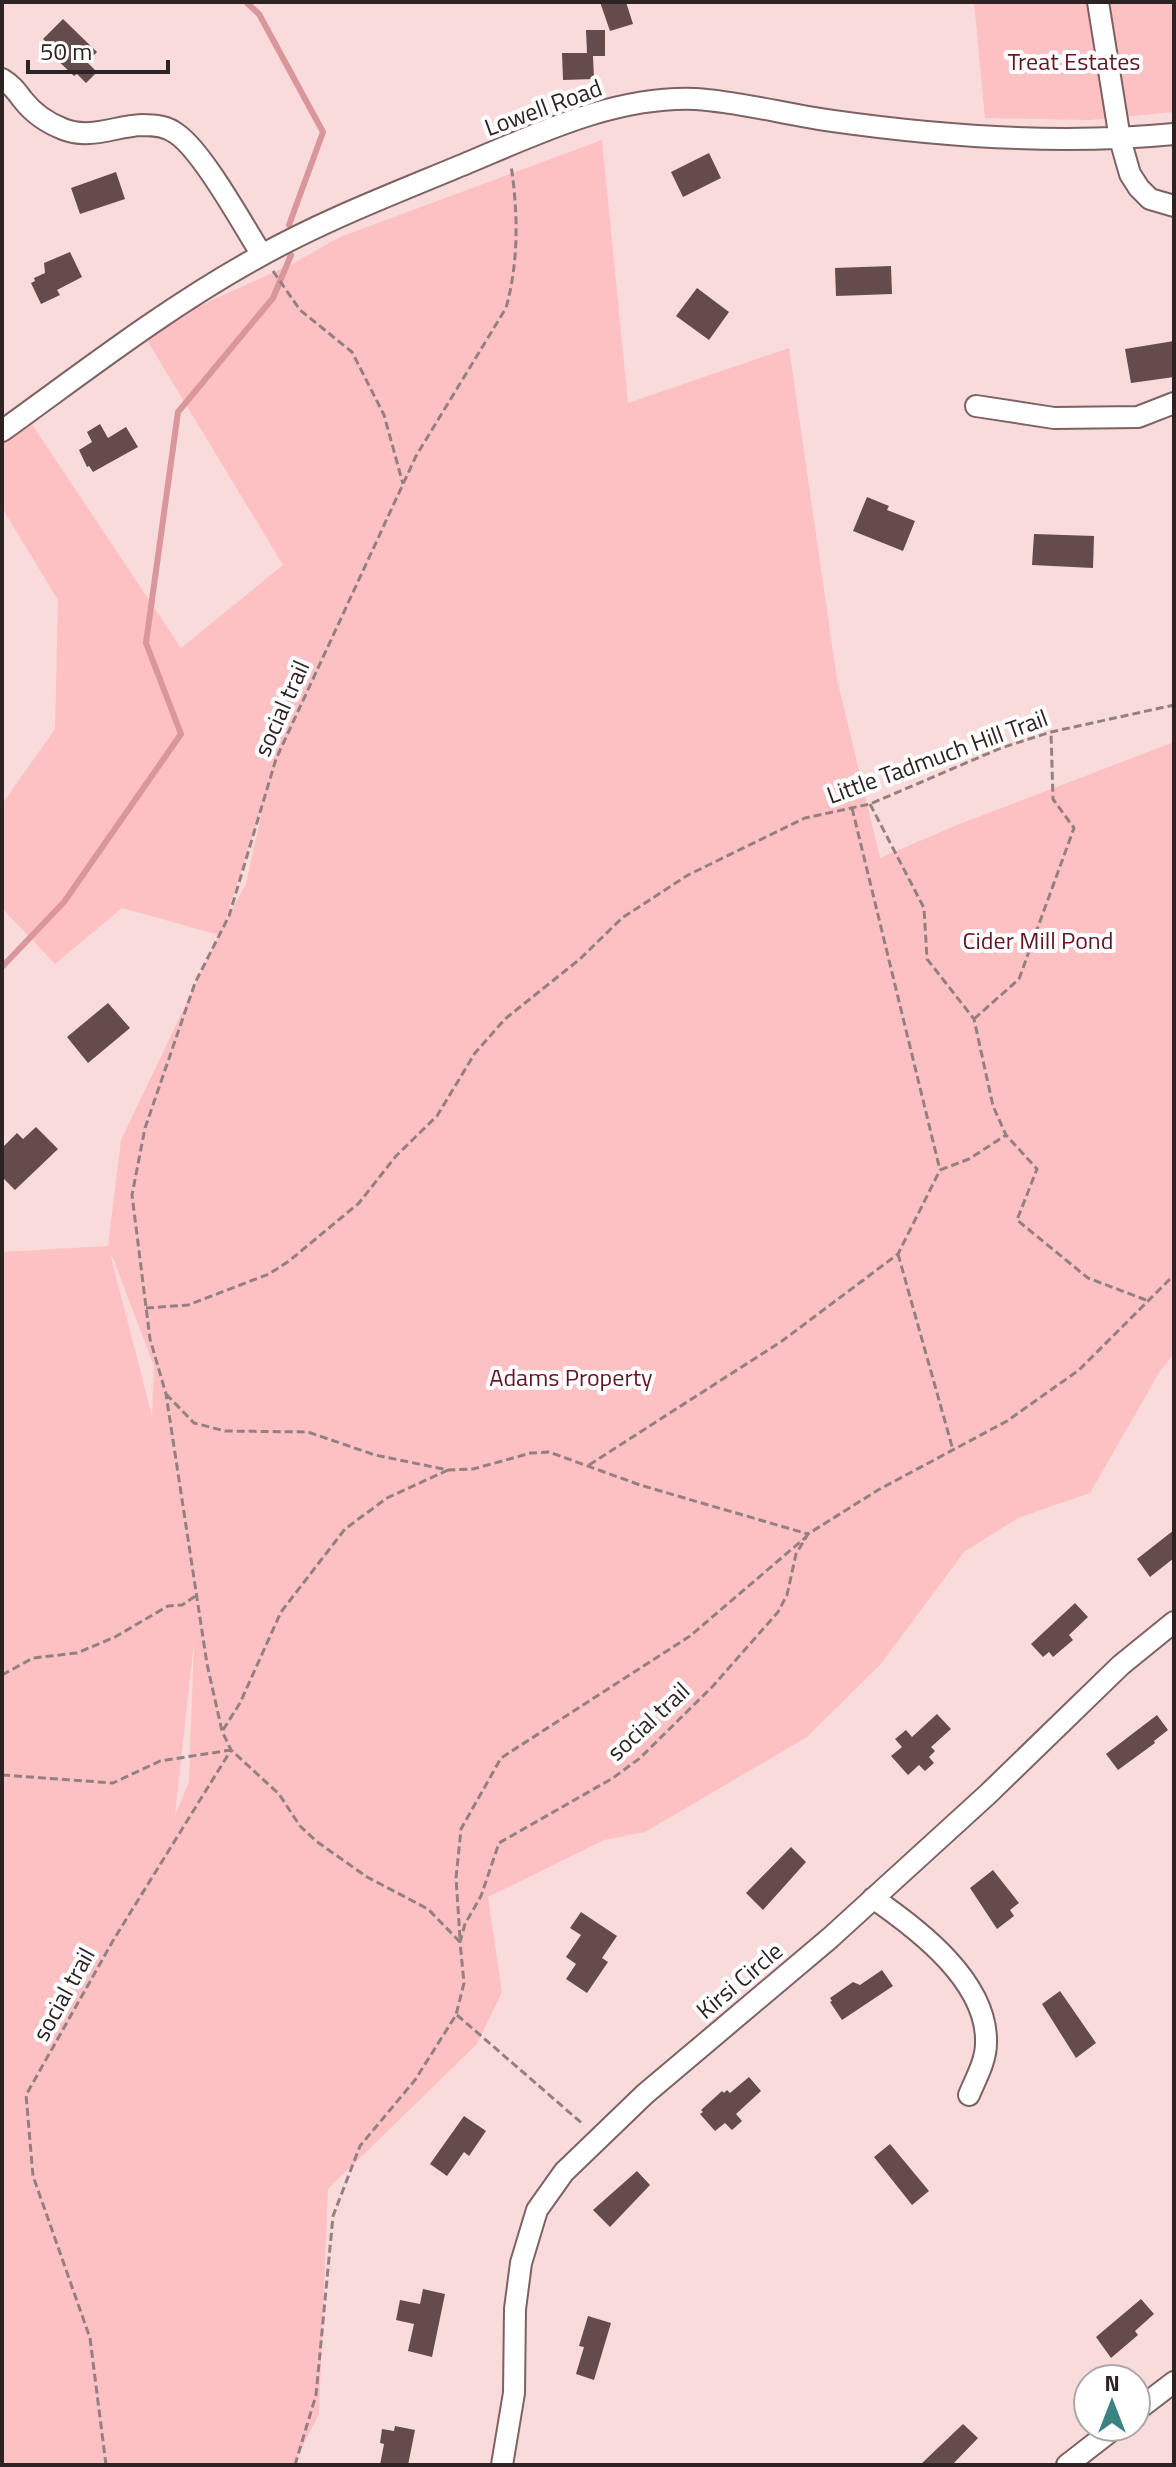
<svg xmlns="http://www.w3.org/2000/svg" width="1176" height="2467" viewBox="0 0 1176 2467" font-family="'Titillium Web',sans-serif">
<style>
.green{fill:#fdc1c4;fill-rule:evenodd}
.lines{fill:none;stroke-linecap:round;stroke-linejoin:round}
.stream{stroke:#da979b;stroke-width:6}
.building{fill:#644b4c}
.minor-casing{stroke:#7c6263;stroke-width:24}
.path{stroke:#958081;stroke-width:3;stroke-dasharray:8 4;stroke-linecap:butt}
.minor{stroke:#fff;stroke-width:20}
.labels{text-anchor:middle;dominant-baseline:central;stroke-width:8;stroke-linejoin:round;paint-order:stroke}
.park-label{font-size:24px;fill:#631524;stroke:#fff}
.street-label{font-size:24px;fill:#2e2323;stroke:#fff}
</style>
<rect width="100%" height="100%" fill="#fadbdc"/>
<!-- green -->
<path class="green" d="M974 2H1174V112L1090 120 985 118Z
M602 140 628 403 789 348 837 679 880 858 957 825 1174 742V1354L1160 1371 1090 1493 1018 1518 964 1552 880 1665 807 1737 645 1832 604 1840 488 1897 502 1992 477 2044 328 2189 319 2414 293 2465H2V1252L108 1246 121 1140 219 935 122 908 55 964 2 908V804L55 729 58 600 2 508V431L25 414 181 648 283 565 142 332 294 263 340 237ZM264 801 246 884 224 924ZM112 1256 154 1366 152 1416 111 1257ZM194 1642 189 1782 175 1815Z"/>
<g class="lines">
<!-- stream -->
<path class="stream" d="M246 2 259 14 323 132 289 225
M2 967 64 902 181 734 146 643 178 412 273 298 291 255"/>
</g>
<!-- building -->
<path class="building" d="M600 2H626L633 24 610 31Z
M63 19 97 52 87 62 97 72 86 83 77 74 74 76 49 52 52 48 43 39Z
M586 30H605V56H593L594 79 563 80 562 53H587Z
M709 153 721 178 683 197 671 172Z
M116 172 125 199 80 214 71 188Z
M70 252 82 277 57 290 60 295 41 304 31 283 35 281 34 278 45 273 44 263Z
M891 266 892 294 836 296 835 268Z
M697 288 729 312 709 340 676 316Z
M1174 341V377L1131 383 1125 349Z
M100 424 108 438 126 427 138 447 93 472 89 466 87 467 79 450 92 442 87 432Z
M867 497 889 506 887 510 915 521 903 551 853 531Z
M1034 534 1094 536 1093 568 1032 565Z
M108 1003 130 1028 88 1063 67 1037Z
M36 1127 58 1149 15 1190 2 1177V1148L17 1133 23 1139Z
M1174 1530V1558L1150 1577 1137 1559Z
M1075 1603 1088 1617 1069 1635 1073 1640 1053 1657 1049 1652 1043 1657 1031 1644Z
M937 1714 951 1729 931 1747 935 1751 929 1757 934 1763 925 1771 919 1765 908 1775 891 1756 902 1747 895 1739 906 1730 912 1737Z
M1157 1715 1168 1730 1154 1741 1155 1743 1118 1770 1106 1754Z
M791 1847 806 1862 763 1910 746 1893Z
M993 1870 1019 1903 1010 1910 1014 1916 997 1929 970 1888Z
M581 1912 617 1936 602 1958 608 1962 587 1993 566 1979 576 1964 566 1957 581 1935 570 1928Z
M882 1970 893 1986 842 2020 830 2002 832 2001 830 1998 853 1982 860 1985Z
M1060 1991 1096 2043 1076 2058 1042 2004Z
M749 2077 761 2091 736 2114 742 2121 732 2130 725 2123 715 2131 700 2114 703 2112 701 2110 722 2091 724 2093 727 2090 730 2093Z
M464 2116 486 2131 469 2156 464 2152 447 2176 430 2164Z
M890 2144 929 2191 912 2205 874 2157Z
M637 2171 650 2185 610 2227 593 2210Z
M423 2289 445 2294 432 2357 408 2351 414 2324 396 2320 400 2300 420 2304Z
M1141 2299 1154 2314 1135 2331 1138 2335 1111 2358 1096 2337Z
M588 2316 611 2323 594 2380 576 2374 584 2347 579 2346Z
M963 2424 978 2438 952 2465H920Z
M395 2426 415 2430 408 2465H380L384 2444 380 2443 382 2429 394 2431Z"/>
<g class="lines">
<!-- minor casing -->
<g class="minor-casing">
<path id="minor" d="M1098 2 1120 139 1130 174 1139 188 1150 199 1174 206
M2 79C12 85 16 91 23 100 33 113 48 123 63 129 90 140 115 126 142 125 155 125 167 126 177 134 203 152 243 225 262 255
M976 406 1054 418 1138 417 1174 403
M2 431C84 372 165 309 253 260 323 220 398 192 472 161 543 131 617 96 696 99 742 102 788 115 833 121 946 137 1061 145 1174 134
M873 1898C918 1929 988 1982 986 2043 986 2061 976 2078 969 2095
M1136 2411 1174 2382
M502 2465 514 2393 515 2309 521 2263 537 2210 564 2172 645 2094 830 1938 988 1794 1121 1665 1174 1622
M1067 2465 1116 2427"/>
</g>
<!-- path -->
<path class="path" d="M273 271 300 310 352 352 384 415 403 484
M870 804 924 908 927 959 974 1019 993 1106 1006 1135 1037 1169 1017 1220 1088 1278 1146 1300
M852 808 940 1170
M974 1019 1019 979 1074 828 1053 799 1051 732
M940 1170 969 1159 1006 1135
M898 1254 953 1450
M146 1308 188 1305 269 1274 289 1261 359 1203 396 1156 437 1116 475 1053 505 1019 580 959 622 918 688 875 805 818 870 804 1001 748 1051 732 1174 705
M166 1394 194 1423 225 1431 308 1432 375 1455 448 1470 473 1469 531 1453 549 1452 640 1485 808 1534
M589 1465 782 1341 898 1254 940 1170
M2 1675 33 1658 77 1653 115 1637 168 1606 182 1605 197 1595
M223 1730 240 1703 281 1612 345 1529 387 1498 448 1470
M2 1775 113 1783 160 1761 231 1750
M460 1938 456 1878 461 1829 501 1758 690 1636 806 1537
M460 1942 428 1909 367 1877 316 1841 300 1826 279 1794 231 1750 222 1731 207 1664 166 1394 150 1339 132 1195 145 1128 195 983 229 916 276 759 416 456 506 308C519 261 518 212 511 165
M457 2015 584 2125
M106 2465 90 2338 33 2176 26 2095 114 1939 231 1750
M295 2465 316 2395 333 2216 360 2146 415 2080 456 2015 464 1983 460 1942 465 1924 481 1896 499 1843 613 1778 640 1758 713 1686 778 1612 787 1595 796 1554 808 1534 878 1490 1007 1421 1079 1370 1174 1275"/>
<!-- minor -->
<use href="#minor" class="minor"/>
</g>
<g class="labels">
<!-- park labels -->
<g class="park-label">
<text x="1074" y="61">Treat Estates</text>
<text x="1038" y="940">Cider Mill Pond</text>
<text x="571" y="1377">Adams Property</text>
</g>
<!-- street labels -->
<g class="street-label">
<text transform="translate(543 107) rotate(-20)">Lowell Road</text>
<text transform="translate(281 708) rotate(-66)">social trail</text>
<text transform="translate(937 756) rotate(-20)">Little Tadmuch Hill Trail</text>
<text transform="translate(648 1721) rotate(-43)">social trail</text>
<text transform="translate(739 1980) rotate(-40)">Kirsi Circle</text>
<text transform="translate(63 1994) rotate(-61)">social trail</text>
</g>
</g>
<!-- border -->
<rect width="1176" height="2467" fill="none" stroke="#2e2323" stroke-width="8"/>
<!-- north arrow -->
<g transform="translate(1112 2403)"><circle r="38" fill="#ffffff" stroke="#aba7a7" stroke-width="2"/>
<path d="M0-6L14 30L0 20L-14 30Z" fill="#3c8484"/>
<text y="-12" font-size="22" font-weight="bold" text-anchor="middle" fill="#2e2323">N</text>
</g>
<!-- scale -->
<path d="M28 60v12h140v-12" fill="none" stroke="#2e2323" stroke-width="4"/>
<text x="40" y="60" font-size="24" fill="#2e2323" stroke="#ffffff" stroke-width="6" paint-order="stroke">50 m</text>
</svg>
